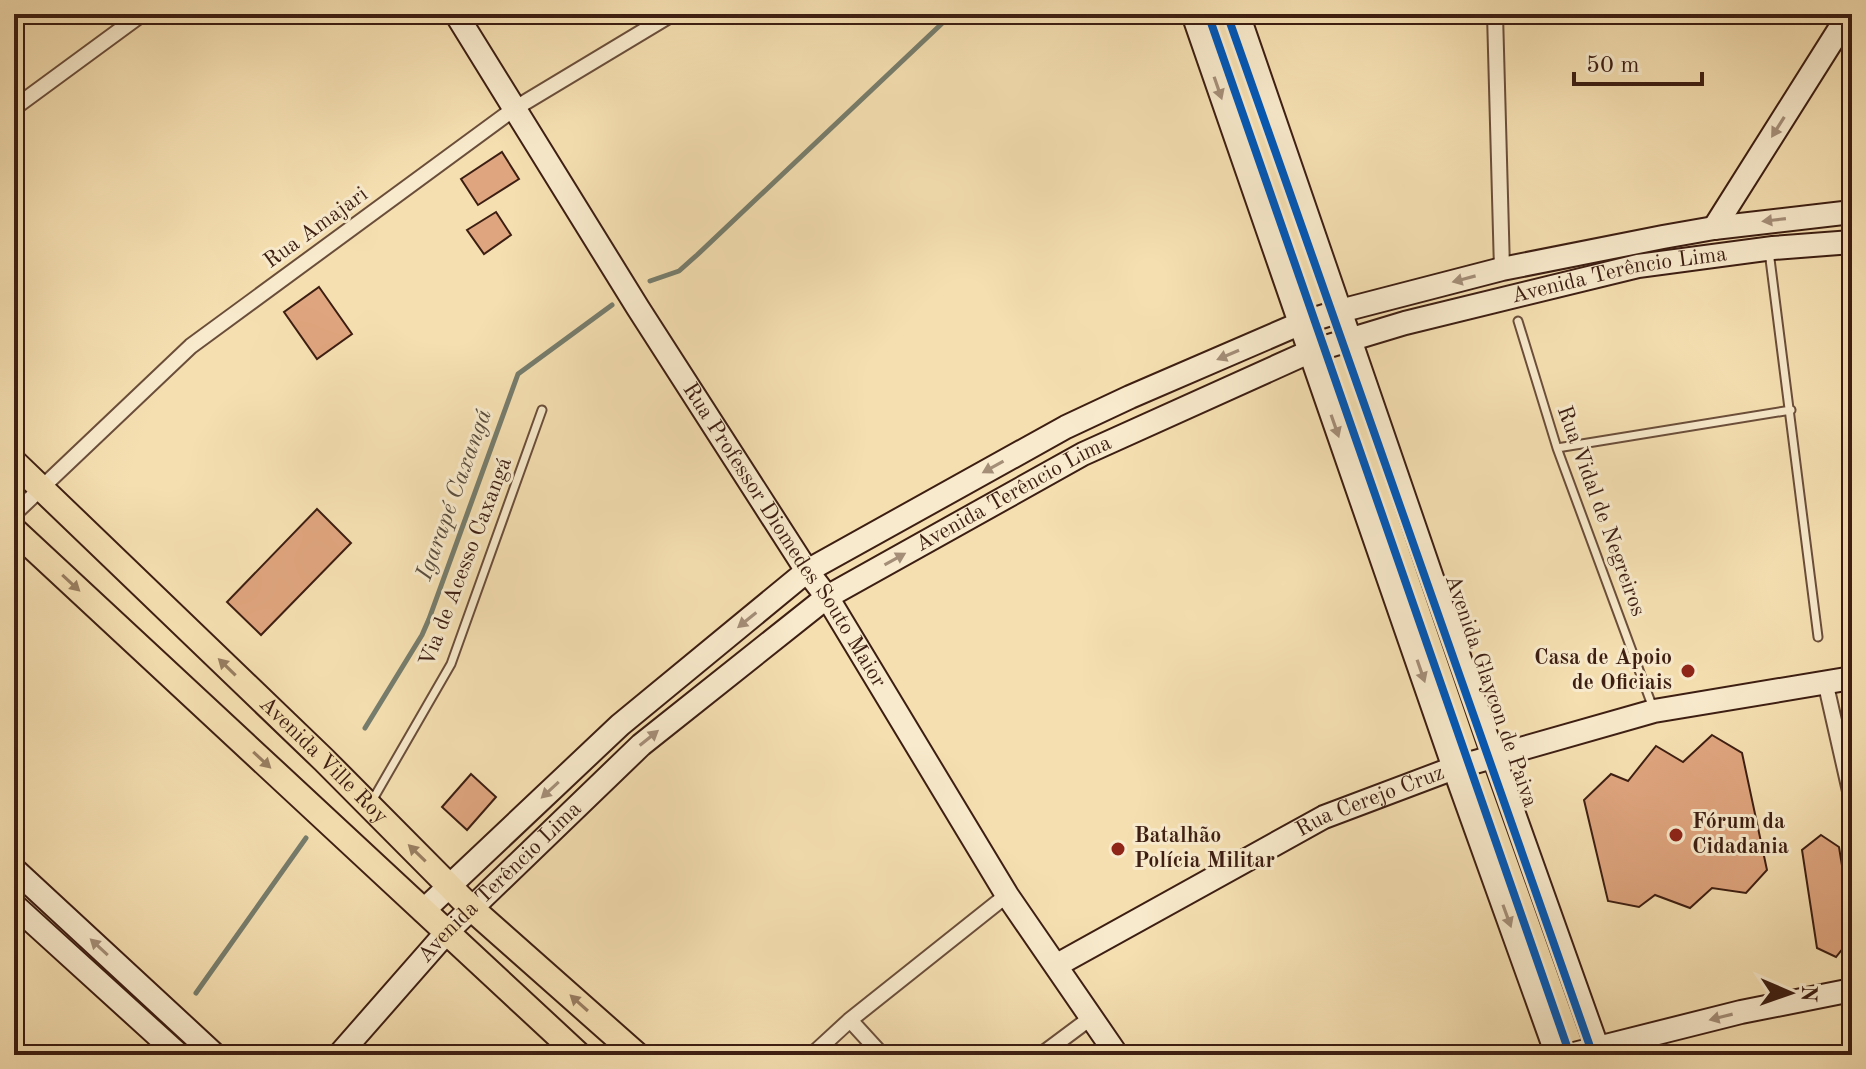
<svg xmlns="http://www.w3.org/2000/svg" width="1866" height="1069" viewBox="0 0 1866 1069" font-family="'Old Standard TT',serif">
<style>
.lines{fill:none;stroke-linecap:round;stroke-linejoin:round}
.stream{stroke:#767d6d;stroke-width:5}
.building{fill:#dfa57e;stroke:#3d1e12;stroke-width:2}
.lane-casing{stroke:#6b4e3a;stroke-width:11}
.street-casing{stroke:#6b4e3a;stroke-width:18}
.secondary-casing{stroke:#3d1e12;stroke-width:26}
.primary-casing{stroke:#3d1e12;stroke-width:28}
.lane{stroke:#f8eacc;stroke-width:7}
.street{stroke:#f8eacc;stroke-width:14}
.secondary{stroke:#f8eacc;stroke-width:22}
.primary{stroke:#f5dfb1;stroke-width:24}
.cycleway-casing{stroke:#f8eacc;stroke-width:13}
.cycleway{stroke:#0057b8;stroke-width:8}
.oneway{fill:#a48e78}
.oneway2{fill:#997e62}
.poi-dot{fill:#8f2418;stroke:#f8eacc;stroke-width:3}
.labels{text-anchor:middle;dominant-baseline:central;stroke-width:6;stroke-linejoin:round;paint-order:stroke}
.street-label{font-size:22px;fill:#3d1e12;stroke:#f8eacc}
.poi-label{font-size:22px;font-weight:bold;fill:#3d1e12;stroke:#f8eacc;text-anchor:start}
.water-label{font-size:24px;font-style:italic;fill:#5a4e3f;stroke:#f8eacc}
</style>
<rect width="100%" height="100%" fill="#f5dfb1"/>
<filter id="stains"><feTurbulence type="fractalNoise" baseFrequency=".0025" numOctaves="4"/><feColorMatrix values="0 0 0 0 .2 0 0 0 0 .09 0 0 0 0 .02 0 0 0 .5 -.17"/></filter>
<radialGradient id="worn" r=".72"><stop offset=".6" stop-color="#630" stop-opacity="0"/><stop offset="1" stop-color="#630" stop-opacity=".3"/></radialGradient>
<g class="lines">
<!-- stream -->
<path class="stream" d="M650 281 679 271 697 255 952 14
M365 728 422 635 429 619 518 374 612 305
M196 993 306 838"/>
</g>
<!-- building -->
<path class="building" d="M502 152 519 179 478 205 461 179Z
M496 212 511 235 484 254 467 230Z
M319 287 352 334 317 359 284 312Z
M317 509 351 543 261 635 227 602Z
M1712 735 1742 753 1767 870 1746 893 1712 888 1690 908 1655 895 1639 907 1608 901 1584 800 1611 774 1628 781 1656 746 1683 762Z
M471 774 496 797 467 830 442 807Z
M1821 835 1839 847 1852 927V937L1836 957 1817 948 1802 850Z"/>
<g class="lines">
<!-- lane casing -->
<g class="lane-casing">
<path id="lane" d="M1770 259 1818 637
M1518 321 1557 448 1653 708
M1557 448 1791 410
M372 801 451 664 542 410"/>
</g>
<!-- street casing -->
<g class="street-casing">
<path id="street" d="M1495 14 1502 269
M14 108 142 14
M14 514 191 346 514 109 672 14
M1825 681 1852 800
M850 1020 882 1055
M812 1055 850 1020 1007 895
M1041 1055 1092 1017"/>
</g>
<!-- secondary casing -->
<g class="secondary-casing">
<g id="secondary">
<path id="s1" d="M456 14 638 308 807 571 827 597 1007 895 1117 1055"/>
<path d="M1193 14 1454 768 1557 1055"/>
<path d="M1238 14 1493 755 1600 1055"/>
<path d="M1714 228 1849 14"/>
<path d="M14 869 215 1055"/>
<path d="M14 905 179 1055"/>
<path d="M423 911 620 725 807 571 1066 427 1130 397 1299 324 1340 311 1502 269 1663 237 1714 228 1852 212"/>
<path id="s2" d="M1057 965 1324 817 1454 768 1654 711 1852 678"/>
<path id="s3" d="M339 1055 446 933 641 745 827 597 1083 454 1309 352 1405 323 1638 266 1773 248 1852 242"/>
<path d="M1570 1055 1741 1012 1852 990"/>
</g>
</g>
<!-- primary casing -->
<g class="primary-casing">
<g id="primary">
<path id="s4" d="M14 462 324 760 471 908 637 1055"/>
<path d="M14 530 579 1055"/>
</g>
</g>
<!-- lane -->
<use href="#lane" class="lane"/>
<!-- street -->
<use href="#street" class="street"/>
<!-- secondary -->
<use href="#secondary" class="secondary"/>
<!-- primary -->
<use href="#primary" class="primary"/>
<!-- cycleway casing -->
<g class="cycleway-casing">
<path id="cycleway" d="M1208 14 1570 1055
M1227 14 1593 1055"/>
</g>
<!-- cycleway -->
<use href="#cycleway" class="cycleway"/>
</g>
<!-- one-way arrows -->
<defs><path id="oneway-solid" d="M-6-.8H1V-3.2L6.5 0L1 3.2V.8H-6Z" transform="scale(2)"/></defs>
<g class="oneway">
<use href="#oneway-solid" transform="translate(1218 88) rotate(71)"/>
<use href="#oneway-solid" transform="translate(1778 127) rotate(122)"/>
<use href="#oneway-solid" transform="translate(1774 220) rotate(173)"/>
<use href="#oneway-solid" transform="translate(1464 279) rotate(165)"/>
<use href="#oneway-solid" transform="translate(1228 355) rotate(157)"/>
<use href="#oneway-solid" transform="translate(1335 426) rotate(71)"/>
<use href="#oneway-solid" transform="translate(993 467) rotate(151)"/>
<use href="#oneway-solid" transform="translate(895 559) rotate(-29)"/>
<use href="#oneway-solid" transform="translate(747 620) rotate(141)"/>
<use href="#oneway-solid" transform="translate(1421 671) rotate(71)"/>
<use href="#oneway-solid" transform="translate(649 738) rotate(-39)"/>
<use href="#oneway-solid" transform="translate(550 790) rotate(137)"/>
<use href="#oneway-solid" transform="translate(1507 916) rotate(70)"/>
<use href="#oneway-solid" transform="translate(99 947) rotate(-137)"/>
<use href="#oneway-solid" transform="translate(1721 1017) rotate(166)"/>
</g>
<g class="oneway2">
<use href="#oneway-solid" transform="translate(71 583) rotate(43)"/>
<use href="#oneway-solid" transform="translate(227 667) rotate(-136)"/>
<use href="#oneway-solid" transform="translate(262 760) rotate(43)"/>
<use href="#oneway-solid" transform="translate(417 853) rotate(-136)"/>
<use href="#oneway-solid" transform="translate(579 1003) rotate(-138)"/>
</g>
<!-- markers -->
<g class="poi-dot">
<circle cx="1688" cy="671" r="8"/>
<circle cx="1676" cy="835" r="8"/>
<circle cx="1118" cy="849" r="8"/>
</g>
<g class="labels">
<!-- street labels -->
<g class="street-label">
<text transform="translate(316 228) rotate(-36)">Rua Amajari</text>
<text stroke="none"><textPath href="#s3" startOffset="1532">Avenida Terêncio Lima</textPath></text>
<text stroke="none"><textPath href="#s3" startOffset="884">Avenida Terêncio Lima</textPath></text>
<text transform="translate(1601 511) rotate(70)">Rua Vidal de Negreiros</text>
<text stroke="none"><textPath href="#s1" startOffset="616">Rua Professor Diomedes Souto Maior</textPath></text>
<text transform="translate(466 562) rotate(-69)">Via de Acesso Caxangá</text>
<text transform="translate(1491 691) rotate(71)">Avenida Glaycon de Paiva</text>
<text stroke="none"><textPath href="#s4" startOffset="430">Avenida Ville Roy</textPath></text>
<text stroke="none"><textPath href="#s2" startOffset="354">Rua Cerejo Cruz</textPath></text>
<text stroke="none"><textPath href="#s3" startOffset="236">Avenida Terêncio Lima</textPath></text>
</g>
<!-- poi labels -->
<g class="poi-label">
<text x="1672" y="658" text-anchor="end">Casa de Apoio<tspan x="1672" dy="25">de Oficiais</tspan></text>
<text x="1692" y="822">Fórum da<tspan x="1692" dy="25">Cidadania</tspan></text>
<text x="1134" y="836">Batalhão<tspan x="1134" dy="25">Polícia Militar</tspan></text>
</g>
<!-- water labels -->
<g class="water-label">
<text transform="translate(455 495) rotate(-70)">Igarapé Caxangá</text>
</g>
</g>
<!-- margin -->
<rect width="1866" height="1069" fill="none" stroke="#f5dfb1" stroke-width="48"/>
<rect x="16" y="16" width="1834" height="1037" fill="none" stroke="#3d1e12" stroke-width="4"/>
<rect x="24" y="24" width="1818" height="1021" fill="none" stroke="#3d1e12" stroke-width="2"/>
<!-- north arrow -->
<g transform="translate(1790 993) rotate(92)" stroke="#f8eacc" stroke-width="6" paint-order="stroke">
<path d="M0-6L14 30L0 20L-14 30Z" fill="#3d1e12"/>
<text y="-12" font-size="22" font-weight="bold" text-anchor="middle" fill="#3d1e12">N</text>
</g>
<!-- scale -->
<path d="M1574 72v12h128v-12" fill="none" stroke="#3d1e12" stroke-width="4"/>
<text x="1586" y="72" font-size="24" fill="#3d1e12" stroke="#f8eacc" stroke-width="6" paint-order="stroke">50 m</text>
<rect width="100%" height="100%" filter="url(#stains)"/>
<rect width="100%" height="100%" fill="url(#worn)"/>
</svg>
